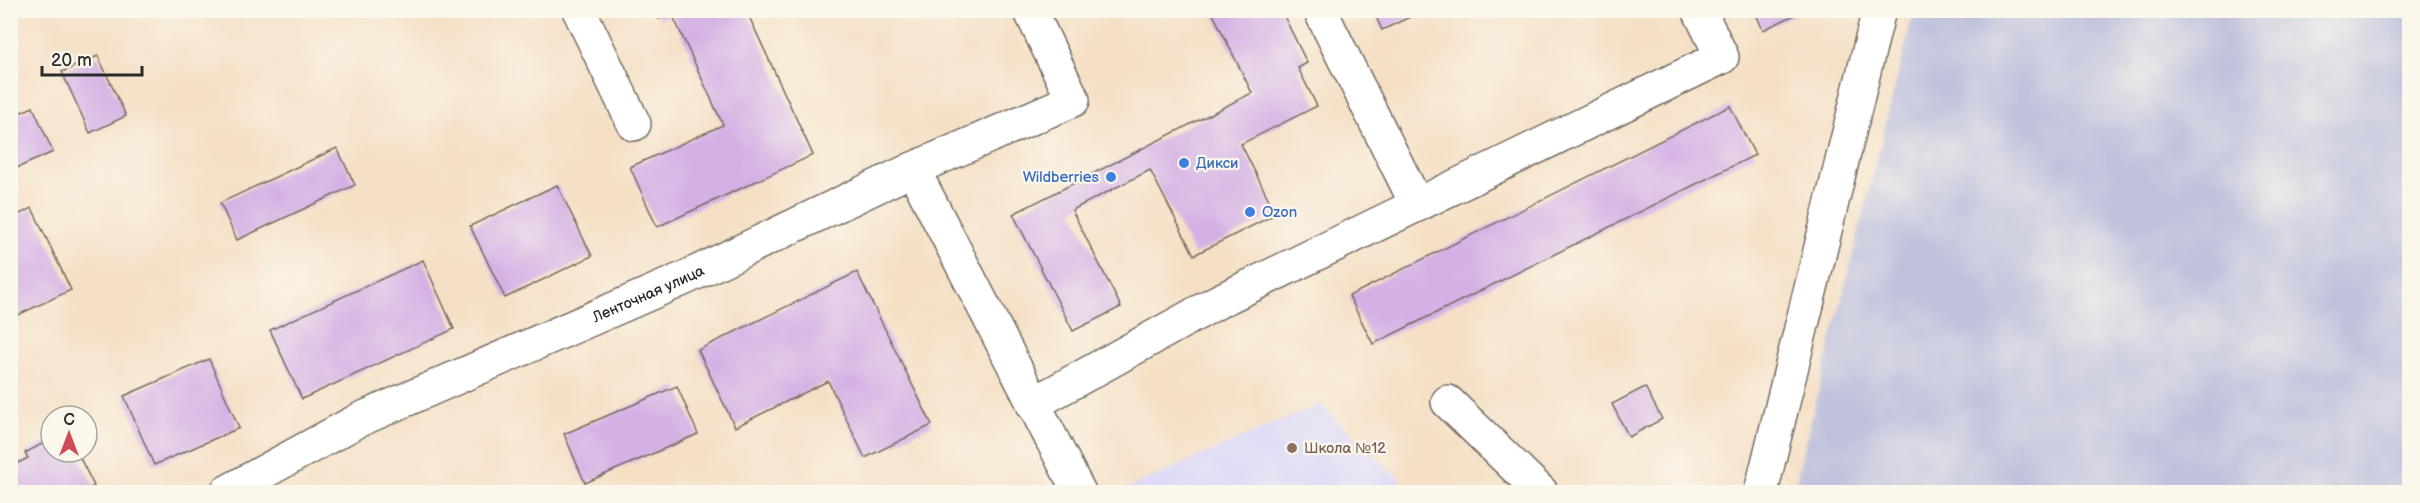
<svg xmlns="http://www.w3.org/2000/svg" width="2420" height="503" viewBox="0 0 2420 503" font-family="'Balsamiq Sans',sans-serif">
<style>
.built{fill:#d9d7f8}
.industrial{fill:#c0c2dd}
.building{fill:#d4b0e4}
.lines{fill:none;stroke-linecap:round;stroke-linejoin:round}
.minor-casing{stroke:#726a61;stroke-width:36}
.minor{stroke:#fff;stroke-width:33}
.shop-dot{fill:#3f7fe0;stroke:#fbf7ec;stroke-width:2}
.education-dot{fill:#8d6e63;stroke:#fbf7ec;stroke-width:2}
.labels{text-anchor:middle;dominant-baseline:central;stroke-width:4.5;stroke-linejoin:round;paint-order:stroke}
.shop-label{font-size:15px;fill:#366cbe;stroke:#fbf7ec;text-anchor:start}
.street-label{font-size:15px;fill:#2b2b2b;stroke:#fbf7ec}
.education-label{font-size:15px;fill:#785e54;stroke:#fbf7ec;text-anchor:start}
</style>
<rect width="100%" height="100%" fill="#fbf7ec"/>
<filter id="ink" filterUnits="userSpaceOnUse"><feTurbulence type="fractalNoise" baseFrequency=".0167" numOctaves="2"/><feDisplacementMap in="SourceGraphic" scale="12" xChannelSelector="R" yChannelSelector="G"/><feConvolveMatrix kernelMatrix="1 2 1 2 8 2 1 2 1" color-interpolation-filters="sRGB"/></filter>
<filter id="wash" filterUnits="userSpaceOnUse"><feTurbulence type="fractalNoise" baseFrequency=".008" numOctaves="4" result="noise"/><feDisplacementMap in="SourceGraphic" scale="24" xChannelSelector="R" yChannelSelector="G"/><feGaussianBlur stdDeviation="1.35" result="paint"/><feColorMatrix in="noise" values="0 0 0 0 0 0 0 0 0 0 0 0 0 0 0 0 0 1.4 0 .05"/><feComposite in="paint" operator="in"/></filter>
<g filter="url(#wash)">
<rect width="100%" height="100%" fill="#f5e0c6"/>
<!-- built -->
<path class="built" d="M1320 404 1413 492H1118Z"/>
<!-- industrial -->
<path class="industrial" d="M1914 11H2409V492H1793Z"/>
<g id="blocks">
<!-- building -->
<path class="building" d="M655 10H746L813 155 657 227 630 167 723 125 672 14 659 19Z
M1211 10H1281L1307 63 1298 68 1317 106 1241 144 1276 214 1194 255 1150 170 1072 210 1121 307 1073 331 1013 214 1252 93Z
M1373 10H1425L1382 30Z
M1754 10H1805L1763 30Z
M98 56 126 116 90 133 62 72Z
M1730 106 1755 155 1373 344 1349 296Z
M33 107 53 152 10 171V117Z
M337 148 355 185 237 240 220 203Z
M557 185 592 256 505 298 470 226Z
M32 208 71 290 18 315 10 298V219Z
M423 260 454 329 302 399 270 330Z
M857 272 932 425 865 458 828 381 735 427 698 350Z
M209 359 239 428 154 465 124 396Z
M677 386 698 434 585 483 564 434Z
M1645 387 1662 419 1629 437 1612 404Z
M51 439V452H77L94 486 83 492H10V467L28 458 25 453Z"/>
</g>
</g>
<g filter="url(#ink)">
<use href="#blocks" fill-opacity="0" stroke="#726a61" stroke-width="1.5"/>
<g class="lines">
<!-- minor casing -->
<g class="minor-casing">
<g id="minor">
<path d="M579 10 634 124"/>
<path d="M1320 10 1417 205"/>
<path d="M913 169 1079 492"/>
<path d="M1448 402 1541 492"/>
<path d="M1033 404 1219 301 1722 57 1699 10"/>
<path id="s1" d="M227 492 359 420 685 278 913 169 1073 100 1030 10"/>
<path d="M1761 492 1879 10"/>
</g>
</g>
<!-- minor -->
<use href="#minor" class="minor"/>
</g>
</g>
<!-- markers -->
<g class="shop-dot">
<circle cx="1184" cy="163" r="6"/>
<circle cx="1111" cy="177" r="6"/>
<circle cx="1250" cy="212" r="6"/>
</g>
<circle class="education-dot" cx="1292" cy="448" r="6"/>
<g class="labels">
<!-- shop labels -->
<g class="shop-label">
<text x="1196" y="163">Дикси</text>
<text x="1099" y="177" text-anchor="end">Wildberries</text>
<text x="1262" y="212">Ozon</text>
</g>
<!-- street labels -->
<g class="street-label">
<text stroke="none"><textPath href="#s1" startOffset="466">Ленточная улица</textPath></text>
</g>
<!-- education labels -->
<g class="education-label">
<text x="1304" y="448">Школа №12</text>
</g>
</g>
<!-- margin -->
<rect width="2420" height="503" fill="none" stroke="#fbf7ec" stroke-width="36"/>
<!-- north arrow -->
<g transform="translate(69 434)"><circle r="28" fill="#fbf7ec" stroke="#a8a59f" stroke-width="1.5"/>
<path d="M0-4.5L10 22L0 15L-10 22Z" fill="#d1495b"/>
<text y="-9" font-size="16" font-weight="bold" text-anchor="middle" fill="#2b2b2b">С</text>
</g>
<!-- scale -->
<path d="M42 66v9h100v-9" fill="none" stroke="#2b2b2b" stroke-width="3"/>
<text x="51" y="66" font-size="18" fill="#2b2b2b" stroke="#fbf7ec" stroke-width="4.5" paint-order="stroke">20 m</text>
</svg>
